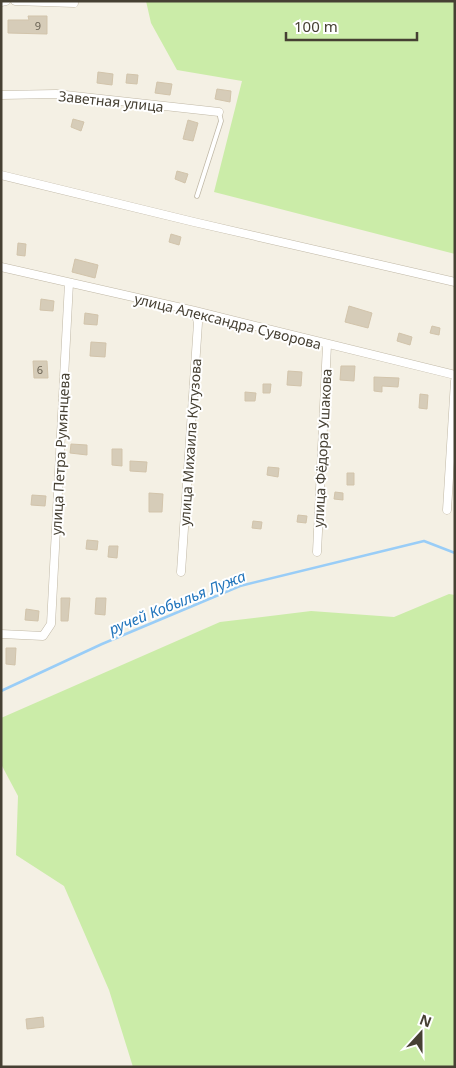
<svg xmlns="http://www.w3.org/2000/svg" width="456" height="1068" viewBox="0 0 456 1068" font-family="'Noto Sans',sans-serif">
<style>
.green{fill:#cbeca8}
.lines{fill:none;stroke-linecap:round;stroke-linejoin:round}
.stream{stroke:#99cdf7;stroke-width:2.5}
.building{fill:#d6ccb8;stroke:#d2c4ab}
.lane-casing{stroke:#c0b8a6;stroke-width:5.5}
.street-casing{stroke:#c0b8a6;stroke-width:9}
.lane{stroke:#fff;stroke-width:4}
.street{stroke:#fff;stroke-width:8}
.labels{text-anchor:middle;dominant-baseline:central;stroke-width:4;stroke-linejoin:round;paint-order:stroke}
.number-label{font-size:11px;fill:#6a6354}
.street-label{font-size:14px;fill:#464033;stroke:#fff}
.water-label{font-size:15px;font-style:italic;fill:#2275bc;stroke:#fff}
</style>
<rect width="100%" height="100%" fill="#f4f0e4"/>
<!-- green -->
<path class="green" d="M146 1H455V254L214 192 242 81 177 70 151 23Z
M449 594 455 595V1067H133L109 990 64 886 16 855 18 796 1 764V718L220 622 311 611 394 617Z"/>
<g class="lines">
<!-- stream -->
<path class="stream" d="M1 691 102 644 240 586 424 541 455 553"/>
</g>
<!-- building -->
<path class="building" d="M28 16H47V34L8 33V20H29Z
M98 72 113 74 112 85 97 83Z
M127 74 138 75 137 84 126 83Z
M157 82 172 84 170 95 155 93Z
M217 89 231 91 230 102 215 99Z
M73 119 84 122 81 131 71 127Z
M188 120 198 123 193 141 183 139Z
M177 171 188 174 185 183 175 179Z
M171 234 181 237 179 245 169 242Z
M18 243 26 244 25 256 17 255Z
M75 259 98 265 95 278 72 272Z
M41 299 54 301 53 311 40 310Z
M349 306 372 313 368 328 345 322Z
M85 313 98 315 97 325 84 324Z
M432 326 440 328 439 335 430 333Z
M399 333 412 337 410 345 397 341Z
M91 342 106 343 105 357 90 356Z
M33 361H47L48 378H34Z
M341 366H355L354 381 340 380Z
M288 371 302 372 301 386 287 385Z
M374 377 399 378 398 387 382 386V392L374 391Z
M263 384H271L270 393H263Z
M245 392 256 393 255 401H245Z
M420 394 428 395 427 409 419 408Z
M71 444 87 445V455L70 453Z
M112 449H122V466L112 465Z
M130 461 147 462 146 472 130 471Z
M268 467 279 468 278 477 267 475Z
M347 473H354V485H347Z
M335 492 343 493V500L334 499Z
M149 493 163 494 162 512H149Z
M32 495 46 496 45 506 31 505Z
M298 515 307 516 306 523 297 522Z
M253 521 262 522 261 529 252 528Z
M87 540 98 541 97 550 86 549Z
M109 546H118L117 558 108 557Z
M61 598H70L68 621H61Z
M96 598H106L105 615 95 614Z
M26 609 39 611 38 621 25 620Z
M6 648H16L15 665 6 664Z
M43 1017 44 1027 27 1029 26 1019Z"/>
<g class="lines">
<!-- lane casing -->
<g class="lane-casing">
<path id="lane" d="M197 196 221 121 219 112"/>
</g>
<!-- street casing -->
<g class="street-casing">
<path id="street" d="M15 1 74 3
M1 2 6 1
M1 95 56 94 219 112
M1 175 194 222 455 282
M1 267 195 311 455 375
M447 510 455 381
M317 552 327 345
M181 572 198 323 195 311
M1 634 43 636 51 624 69 283"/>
</g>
<!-- lane -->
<use href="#lane" class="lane"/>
<!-- street -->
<use href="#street" class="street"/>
</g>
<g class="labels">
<!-- number labels -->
<g class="number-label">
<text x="38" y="25">9</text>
<text x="40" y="369">6</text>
</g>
<!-- street labels -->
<g class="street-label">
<text transform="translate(111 101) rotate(6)">Заветная улица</text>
<text transform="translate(228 321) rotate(14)">улица Александра Суворова</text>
<text transform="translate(190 442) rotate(-86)">улица Михаила Кутузова</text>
<text transform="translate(322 448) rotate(-87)">улица Фёдора Ушакова</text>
<text transform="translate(60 454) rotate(-87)">улица Петра Румянцева</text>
</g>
<!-- water labels -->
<g class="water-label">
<text transform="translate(177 602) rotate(-22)">ручей Кобылья Лужа</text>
</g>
</g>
<!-- border -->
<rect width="456" height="1068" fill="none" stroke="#464033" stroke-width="5"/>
<!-- north arrow -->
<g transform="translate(421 1033) rotate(21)" stroke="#ffffff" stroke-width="4" paint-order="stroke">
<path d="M0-4L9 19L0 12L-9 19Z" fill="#464033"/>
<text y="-8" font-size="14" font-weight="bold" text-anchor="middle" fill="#464033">N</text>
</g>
<!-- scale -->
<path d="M286 32v8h131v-8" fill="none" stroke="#464033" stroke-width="2.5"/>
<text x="294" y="32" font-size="15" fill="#464033" stroke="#ffffff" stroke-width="4" paint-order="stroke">100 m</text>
</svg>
